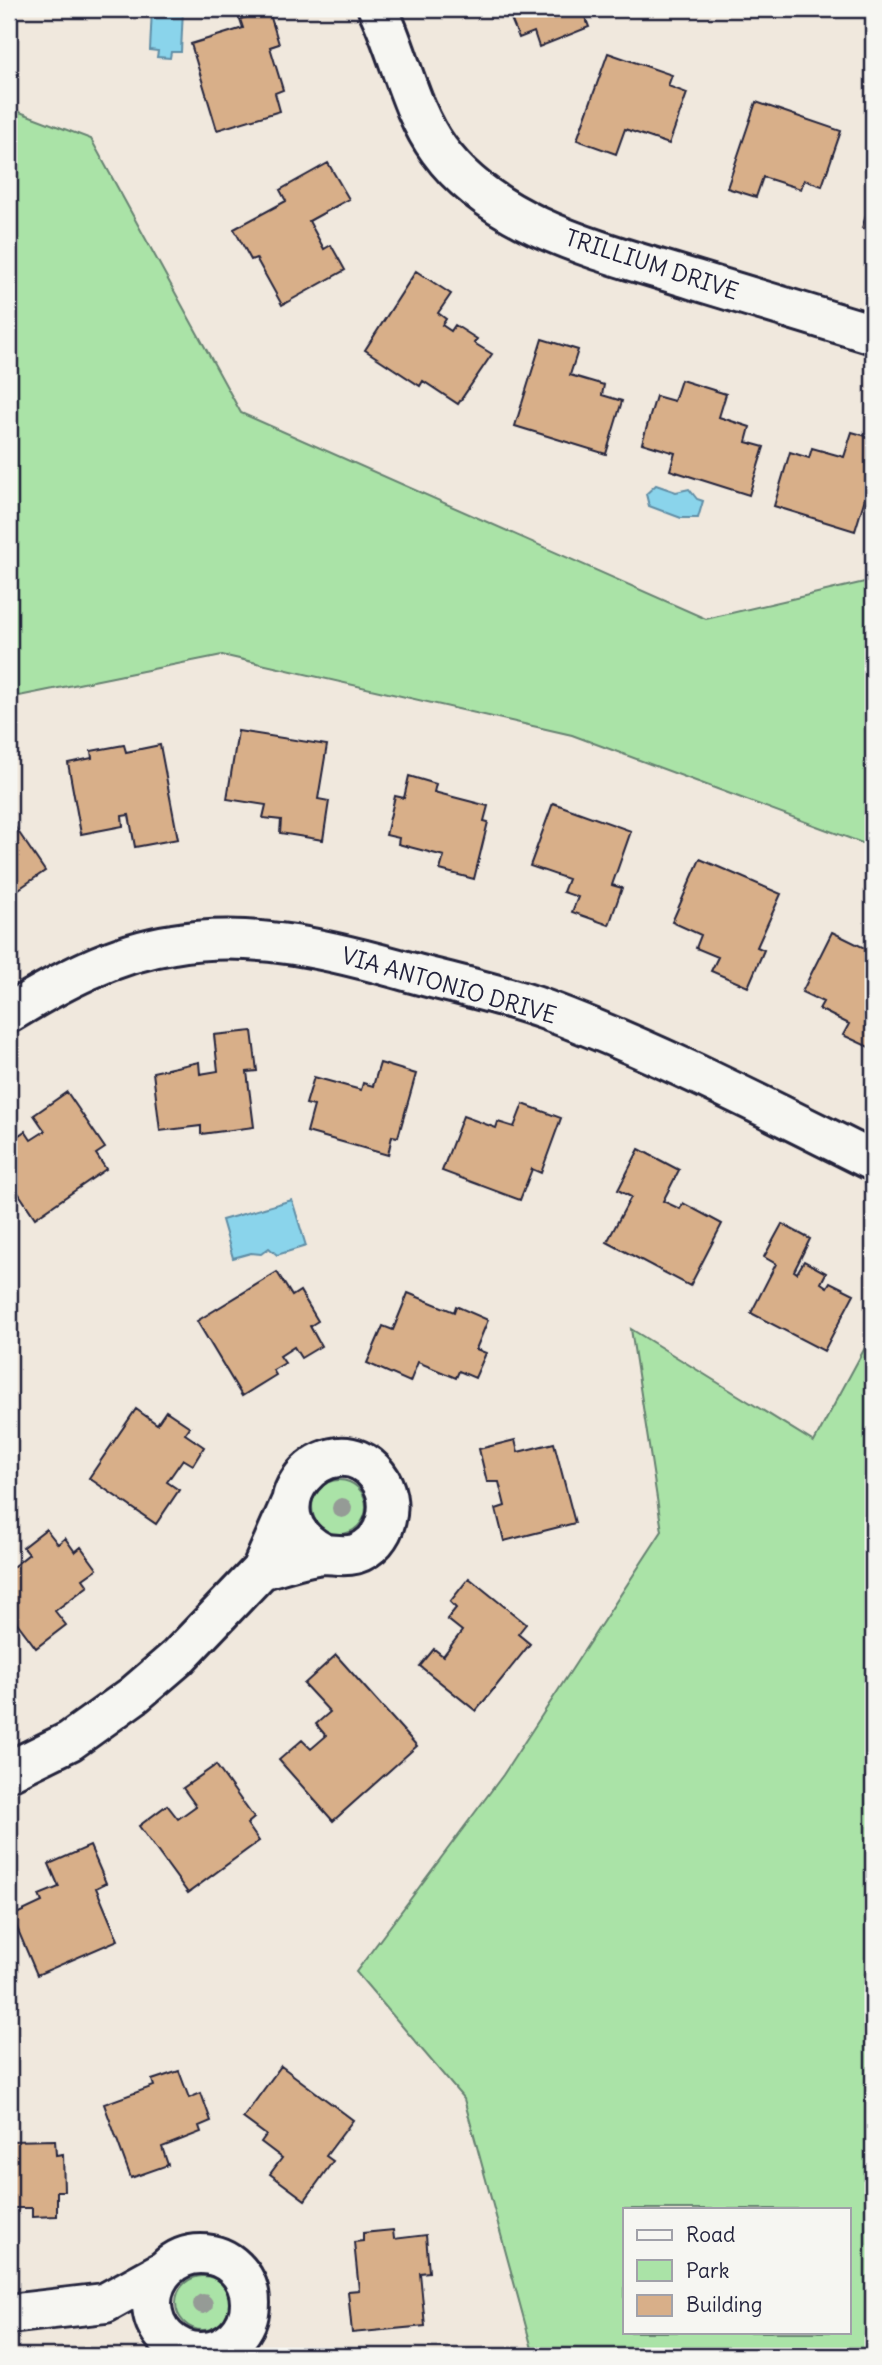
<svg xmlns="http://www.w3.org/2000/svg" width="882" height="2365" viewBox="0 0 882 2365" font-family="Delius,sans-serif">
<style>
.green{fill:#aae3a7;stroke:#668271;stroke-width:2;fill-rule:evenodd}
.water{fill:#8ad4eb;stroke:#608da5;stroke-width:2}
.building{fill:#d8af89;stroke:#22223b;stroke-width:2}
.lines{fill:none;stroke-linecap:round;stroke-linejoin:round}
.street-casing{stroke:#22223b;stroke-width:44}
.street{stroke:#f6f6f2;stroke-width:38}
.tree{fill:#959b96}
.labels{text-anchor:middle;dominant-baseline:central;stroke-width:6;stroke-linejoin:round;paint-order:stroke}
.street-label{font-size:23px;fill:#22223b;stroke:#f6f6f2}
</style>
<rect width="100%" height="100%" fill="#f0e8dd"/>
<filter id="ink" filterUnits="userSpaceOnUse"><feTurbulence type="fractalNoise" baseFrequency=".0143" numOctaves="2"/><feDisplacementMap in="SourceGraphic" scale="14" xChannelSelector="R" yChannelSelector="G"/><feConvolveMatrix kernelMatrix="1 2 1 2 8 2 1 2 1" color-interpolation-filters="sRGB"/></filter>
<g filter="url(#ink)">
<!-- green -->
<path class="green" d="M9 108 91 139 241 413 706 619 873 580V847L572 735 222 655 9 698Z
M631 1329 814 1442 873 1333V2356H534L464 2099 356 1972 503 1775 662 1531ZM625 2209H849V2332H625Z
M312 1507a27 27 0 1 1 54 0a27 27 0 1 1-54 0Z
M176 2303a27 27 0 1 1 54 0a27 27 0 1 1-54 0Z"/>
<!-- water -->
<path class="water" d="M152 9H183L181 52H171L170 58 157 57 158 51 150 50Z
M656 485 676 492 689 489 697 499 703 501 698 518H681L649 506 646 494Z
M292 1200 306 1246 277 1255 269 1248 261 1254 251 1253 233 1258 222 1220Z"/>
<!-- building -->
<path class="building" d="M507 9H582L589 27 539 47 534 32 519 38Z
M269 11 279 44 270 47 283 90 275 93 280 111 217 130 191 44 243 28 240 19Z
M608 53 672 75 668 86 687 93 669 144 625 129 616 154 577 140Z
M756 102 841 131 822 186 804 180 801 189 763 177 756 197 727 188Z
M328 163 349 199 309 221 324 249 331 245 345 270 282 305 256 258 251 260 234 229 286 201 280 190Z
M873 195V232L862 228Z
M416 271 451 294 438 313 446 319 442 325 451 331 455 325 477 339 474 343 492 354 458 404 423 381 420 386 365 350Z
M542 339 578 350 570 375 604 385 602 395 622 401 606 454 515 426Z
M681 380 726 394 719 417 750 427 746 442 764 447 749 495 670 470 675 453 642 443 656 396 674 401Z
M852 432 873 438V497L866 495 855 531 774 506 790 452 809 458 812 448 844 457Z
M238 731 327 745 318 799 329 801 323 840 280 833 281 820 263 818 266 805 227 799Z
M124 745 126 752 160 745 178 839 135 847 129 815 122 816 123 826 81 834 68 763 92 758 91 751Z
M409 776 436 784 434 792 488 806 484 821 488 822 474 879 440 870 444 856 398 844 399 838 386 835 395 796 404 798Z
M553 803 631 831 612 885 622 888 609 925 572 912 578 897 563 892 568 879 530 866Z
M9 818 45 871 10 895 9 892Z
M700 859 781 894 757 947 764 950 748 987 711 971 718 957 696 948 701 935 672 922Z
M832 932 873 952V1049L843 1035 849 1024 819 1009 823 1002 802 992Z
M252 1031 257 1071 247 1072 254 1127 201 1134V1126L160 1131 153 1072 199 1062 200 1074 218 1071 214 1035Z
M380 1063 416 1074 398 1137 392 1136 388 1155 307 1132 314 1106 306 1104 314 1077 361 1090 363 1083 373 1086Z
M67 1092 105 1148 96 1154 106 1169 35 1218 9 1179V1133L13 1139 25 1131 31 1140 45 1131 34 1115Z
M523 1104 561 1118 541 1173 532 1169 520 1200 442 1171 463 1116 496 1128 498 1122 514 1127Z
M639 1149 679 1170 663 1201 680 1209 683 1203 722 1224 690 1286 607 1242 631 1197 618 1190Z
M782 1224 810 1239 794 1271 797 1273 804 1261 826 1273 821 1283 827 1287 830 1282 854 1294 824 1351 751 1313 776 1264 764 1257Z
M277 1272 292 1296 300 1291 318 1321 310 1326 321 1346 301 1358 294 1347 280 1356 285 1363 273 1370 276 1375 242 1396 197 1321Z
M408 1293 454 1312 456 1306 488 1320 476 1349 486 1353 475 1378 459 1371 456 1378 418 1362 410 1382 367 1363 383 1326 393 1330Z
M136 1409 157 1424 166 1411 190 1427 185 1434 204 1447 193 1465 183 1459 167 1482 179 1490 156 1524 89 1478Z
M515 1440 518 1452 554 1443 575 1523 504 1541 496 1509 505 1506 499 1482H487L479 1449Z
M46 1529 58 1544 65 1538 75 1552 81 1547 97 1569 83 1579 88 1586 55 1611 66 1625 36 1648 9 1612V1570L29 1554 23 1547Z
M469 1578 526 1624 518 1634 530 1644 476 1711 420 1666 434 1649 443 1656 462 1631 447 1619 456 1608 450 1602Z
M336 1655 417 1746 333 1821 279 1760 302 1740 311 1749 326 1736 316 1724 330 1712 304 1684Z
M216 1765 254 1818 247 1824 259 1841 188 1893 139 1826 167 1805 178 1819 196 1806 183 1788Z
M90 1846 106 1883 96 1888 118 1940 37 1975 12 1916 42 1902 39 1895 59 1887 49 1864Z
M281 2066 353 2120 326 2156 333 2161 305 2200 270 2174 282 2158 261 2142 266 2135 243 2118Z
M179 2071 189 2098 201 2093 211 2121 199 2126 201 2132 162 2147 168 2165 131 2178 104 2104 154 2086 152 2080Z
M55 2140 56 2155 63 2154 64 2191H57V2216L32 2217V2208H9V2141Z
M393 2230 394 2239 426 2235 429 2272 420 2273 425 2326 352 2333 348 2291 359 2290 354 2242 363 2241V2233Z"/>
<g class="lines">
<!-- street casing -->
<g class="street-casing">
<path id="street" d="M378 9C400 54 409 109 439 150 495 228 609 253 695 280 755 298 814 316 873 334
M9 1013C60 982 113 953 173 944 254 930 336 951 413 973 457 985 503 994 546 1010 659 1052 766 1108 873 1161
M261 1570C281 1564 302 1556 323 1554 334 1554 343 1557 355 1554 388 1543 397 1501 377 1475 331 1417 241 1513 325 1554
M9 1771 70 1741 134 1695 177 1658 261 1570 290 1504
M152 2303a49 49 0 1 1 98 0a49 49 0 1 1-98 0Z
M9 2314 105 2303 163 2271"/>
</g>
<!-- street -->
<use href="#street" class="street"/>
</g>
<!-- trees -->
<g class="tree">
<circle cx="342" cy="1508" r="10"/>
<circle cx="203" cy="2304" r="10"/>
</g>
</g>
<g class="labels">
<!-- street labels -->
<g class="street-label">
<text transform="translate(652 264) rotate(18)">TRILLIUM DRIVE</text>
<text transform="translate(449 985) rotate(16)">VIA ANTONIO DRIVE</text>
</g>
</g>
<!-- margin -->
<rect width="882" height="2365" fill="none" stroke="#f6f6f2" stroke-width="35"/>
<rect x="18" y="18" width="847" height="2330" fill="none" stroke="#22223b" stroke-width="2.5" filter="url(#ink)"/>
<!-- legend -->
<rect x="623" y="2208" width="228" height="126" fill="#f6f6f2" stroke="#a1a1a9" stroke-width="2"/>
<rect x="637" y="2230" width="35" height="10" fill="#f6f6f2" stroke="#a1a1a9" stroke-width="2"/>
<text x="686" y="2242" font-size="21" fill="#22223b">Road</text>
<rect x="637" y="2260" width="35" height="21" fill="#aae3a7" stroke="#a1a1a9" stroke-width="2"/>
<text x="686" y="2278" font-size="21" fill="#22223b">Park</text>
<rect x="637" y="2295" width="35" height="21" fill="#d8af89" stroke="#a1a1a9" stroke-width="2"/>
<text x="686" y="2312" font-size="21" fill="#22223b">Building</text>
</svg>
